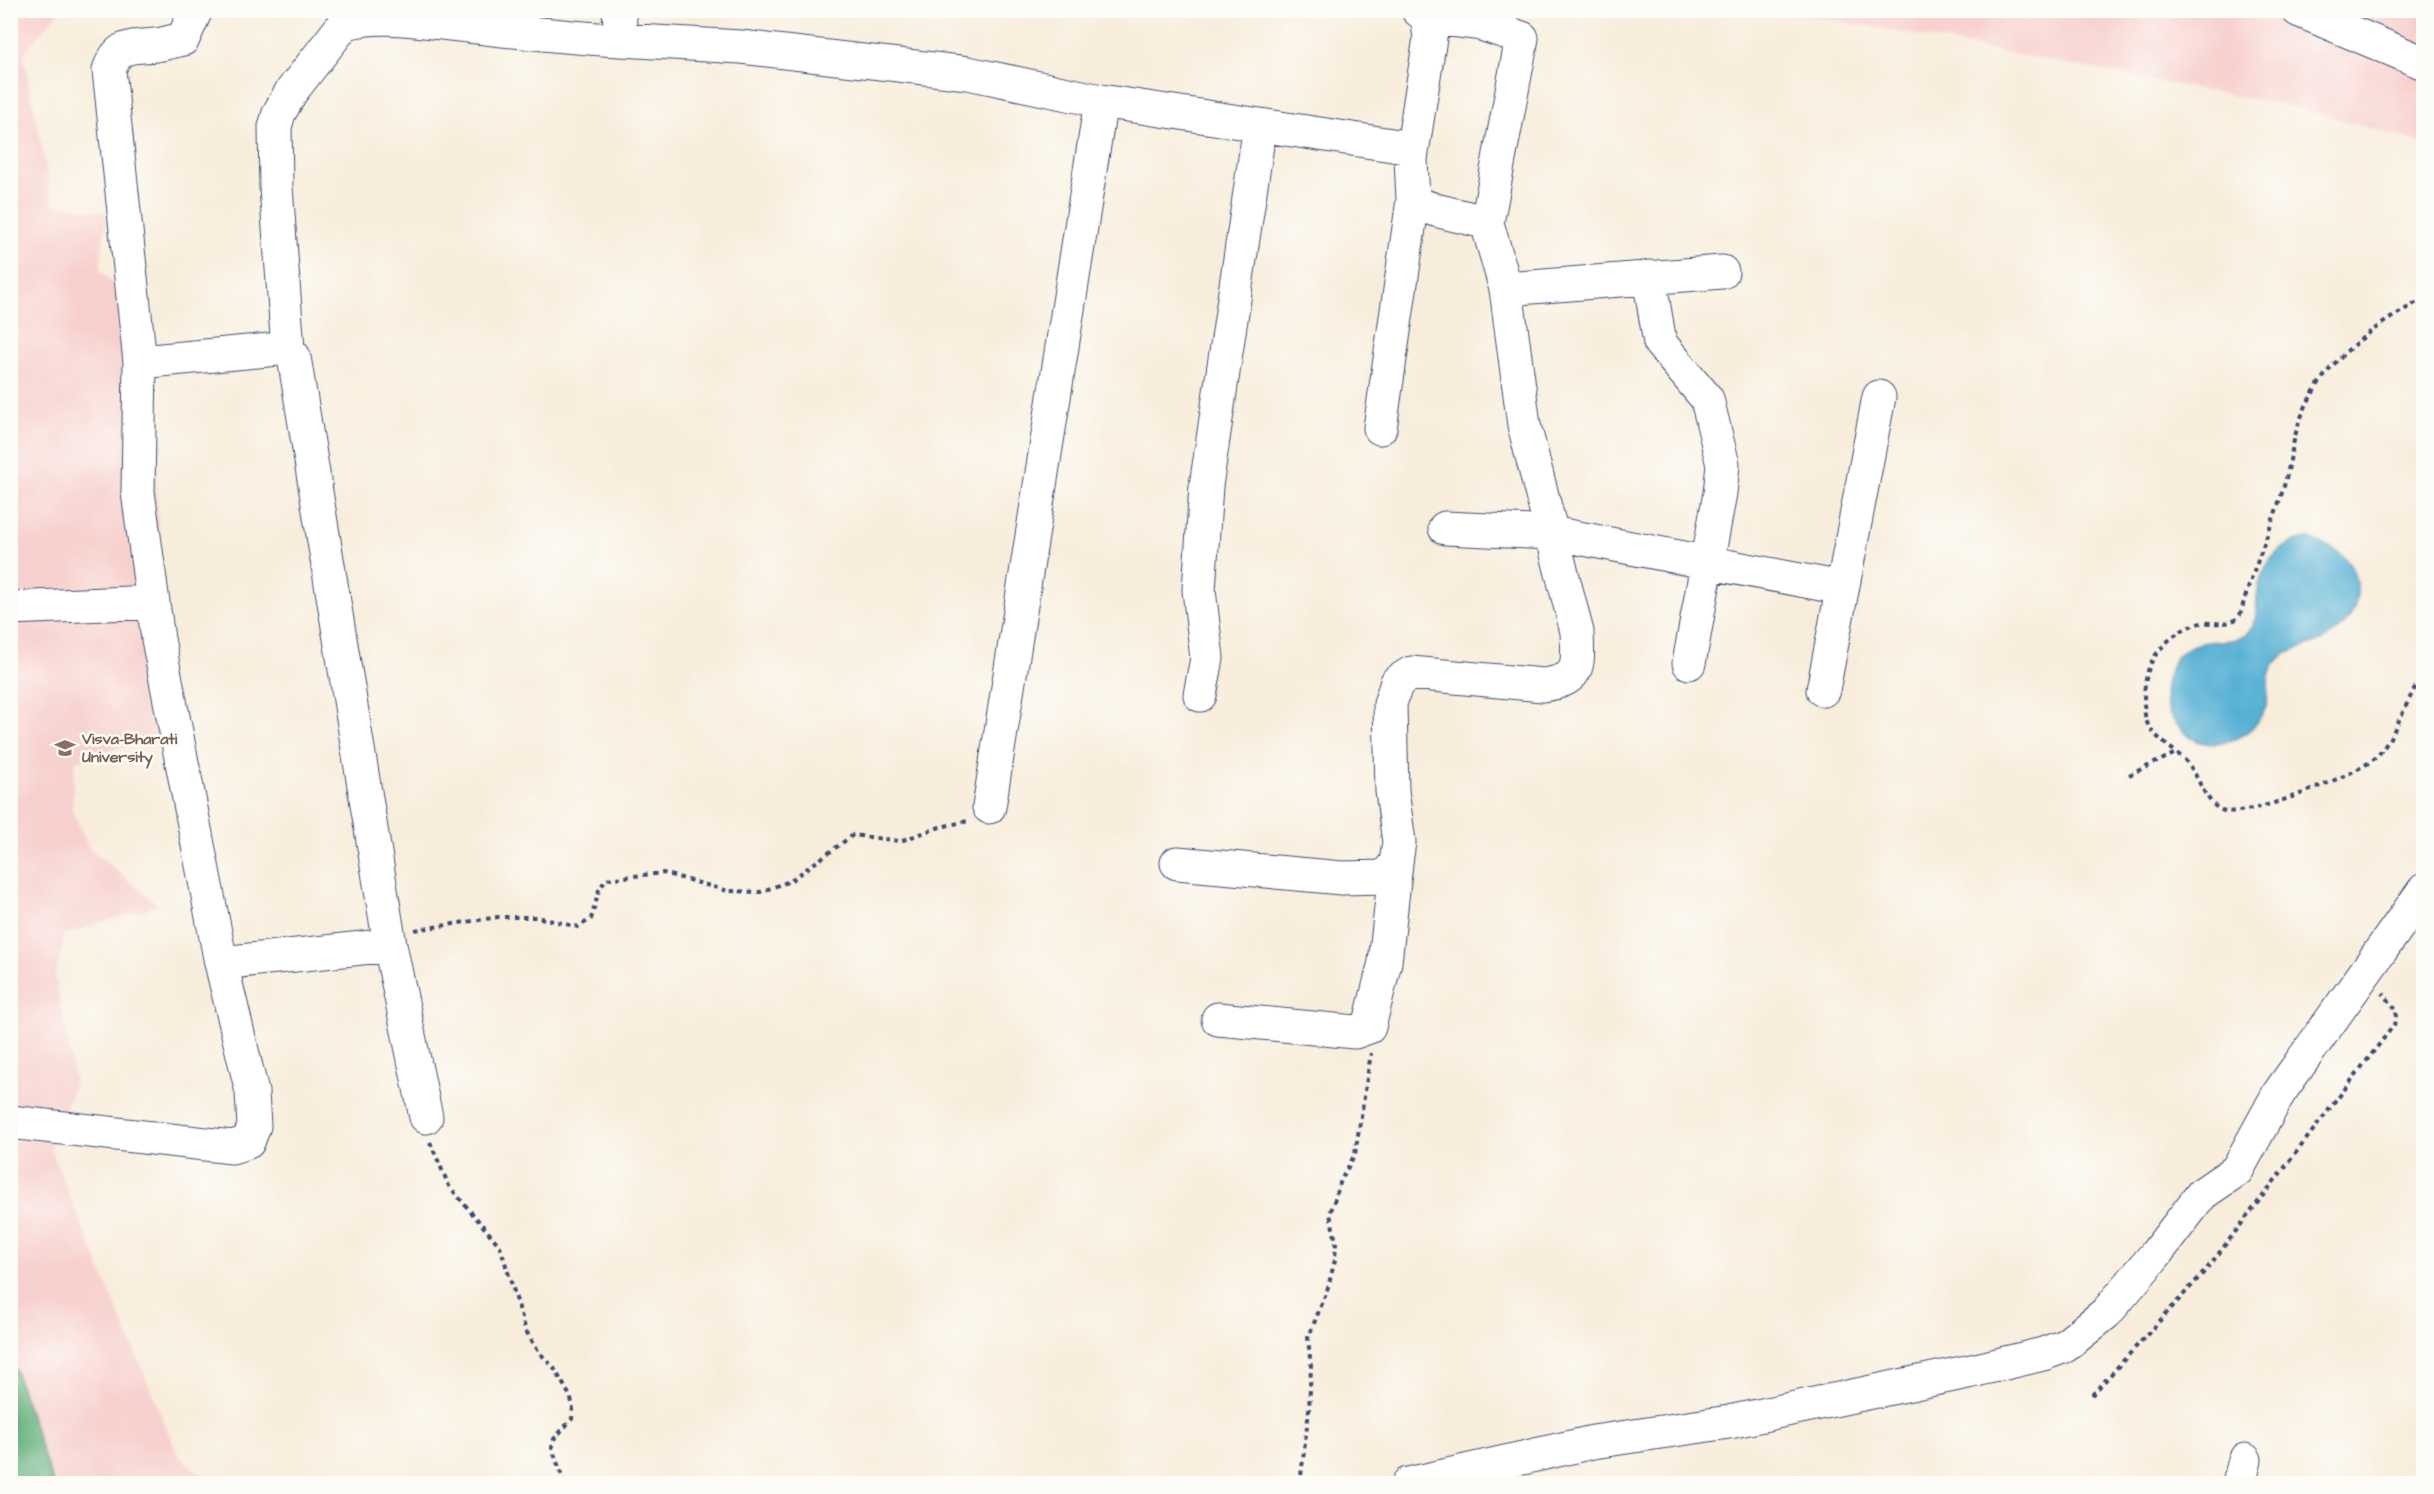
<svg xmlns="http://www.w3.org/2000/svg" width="2434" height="1494" viewBox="0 0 2434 1494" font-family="'Architects Daughter',sans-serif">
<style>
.built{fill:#f7d0cd}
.forest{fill:#64b07a;stroke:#40706c;stroke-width:1.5}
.water{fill:#57b0d4;stroke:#397099;stroke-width:1.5}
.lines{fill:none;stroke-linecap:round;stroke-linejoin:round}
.minor-casing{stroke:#3c4c71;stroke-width:35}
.path{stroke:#3c4c71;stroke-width:4;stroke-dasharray:4.5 4.5;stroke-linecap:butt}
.minor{stroke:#fff;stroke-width:33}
.labels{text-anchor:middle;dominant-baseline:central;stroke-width:5;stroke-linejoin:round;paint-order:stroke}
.education-label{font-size:16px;font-weight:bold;fill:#785e54;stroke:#fdfcf7;text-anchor:start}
</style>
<rect width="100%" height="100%" fill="#fdfcf7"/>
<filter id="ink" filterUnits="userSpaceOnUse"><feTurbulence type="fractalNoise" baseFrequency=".0167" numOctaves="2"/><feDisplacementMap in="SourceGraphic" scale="12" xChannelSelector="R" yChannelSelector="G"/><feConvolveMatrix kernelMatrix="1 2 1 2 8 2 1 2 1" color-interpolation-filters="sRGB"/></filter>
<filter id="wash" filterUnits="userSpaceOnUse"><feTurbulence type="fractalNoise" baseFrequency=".008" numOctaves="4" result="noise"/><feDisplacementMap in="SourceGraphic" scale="24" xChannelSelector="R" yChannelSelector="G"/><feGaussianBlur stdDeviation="1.35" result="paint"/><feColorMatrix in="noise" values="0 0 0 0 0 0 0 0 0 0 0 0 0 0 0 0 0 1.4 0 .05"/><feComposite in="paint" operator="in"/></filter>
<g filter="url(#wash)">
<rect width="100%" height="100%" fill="#f8eddb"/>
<!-- built -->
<path class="built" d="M10 11H60L23 54 53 204 107 213 100 269 152 332 165 734 75 761 72 810 89 848 158 905 65 934 55 977 75 1083 50 1148 177 1453 208 1483H11Z
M1726 11H2423V143L2298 108 1803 14Z"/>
<!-- forest -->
<path class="forest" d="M10 1358H11L53 1483H11Z"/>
<!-- water -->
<path class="water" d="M2309 539C2332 547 2351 555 2356 581 2362 615 2338 637 2307 646 2295 650 2284 652 2276 662 2266 673 2269 687 2267 701 2261 728 2233 747 2205 743 2191 741 2181 730 2173 719 2164 708 2164 694 2167 680 2179 623 2231 653 2249 632 2258 622 2256 610 2257 598 2260 566 2277 543 2309 539Z"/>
</g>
<g filter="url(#ink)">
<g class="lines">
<!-- minor casing -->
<g class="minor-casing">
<path id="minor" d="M619 10 621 40 741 47 968 73 1101 101
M2298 10 2424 63
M1427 17 1481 24 1522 38 1487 223
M1649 277 1660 343 1707 399 1723 465 1720 493 1689 663
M1506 289 1722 272
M288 350 276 187 275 127 279 113 291 92 344 24C376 12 426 22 459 25 513 31 567 38 621 40
M140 362 279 349 288 350 294 357 390 945 426 1117
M1380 428 1413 200
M1445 528 1552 533 1842 588
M10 608 153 602
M1823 690 1879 397
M1200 695 1207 658 1199 590 1206 486 1260 125
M989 807 1101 101 1412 148
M1177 863 1342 878 1385 877 1396 863 1399 842 1392 791 1390 704 1397 682 1411 673 1543 685C1582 680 1578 665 1577 632L1524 425 1506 289 1487 223C1464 215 1432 213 1413 200L1411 159 1430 38 1427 17 1418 10
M221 963 390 945
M1218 1019 1355 1032 1369 1027 1385 962 1396 863
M10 1122 232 1147 248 1142 254 1126 252 1092 221 963 158 639 138 492 140 362 109 70C119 43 130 48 155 45 164 44 174 41 183 39L196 10
M1408 1484 1593 1442 1729 1422 1972 1371 2043 1354 2065 1346 2106 1313 2155 1255 2202 1194 2237 1170 2279 1093 2424 890
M2239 1484 2245 1460"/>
</g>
<!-- path -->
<path class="path" d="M2424 298C2371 329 2326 357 2302 415 2292 438 2291 463 2284 486 2271 530 2252 571 2240 615 2229 629 2211 620 2197 624 2180 628 2160 646 2152 661 2144 675 2142 704 2146 720 2153 740 2178 750 2190 766 2200 780 2207 807 2225 811 2251 817 2353 776 2374 759 2392 744 2409 694 2424 672
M2129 775 2176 753
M415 930 498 917H537L578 927 591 919 599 890 606 879 663 873 728 891 760 892 790 881 853 835 900 841 940 827 968 821
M430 1142 449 1186 500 1246 526 1331 539 1352 554 1368 570 1396 573 1406 572 1419 554 1439 552 1448 565 1484
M2092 1395 2206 1270 2394 1025 2397 1011 2383 993
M1300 1484 1309 1410 1311 1367 1308 1338 1327 1291 1335 1260 1336 1242 1330 1214 1341 1180 1355 1154 1371 1053"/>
<!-- minor -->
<use href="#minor" class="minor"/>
</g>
</g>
<!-- icons -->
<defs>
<g id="university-bare" transform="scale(1.62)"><path d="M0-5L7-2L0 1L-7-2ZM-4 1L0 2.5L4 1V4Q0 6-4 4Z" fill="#8d6e63" stroke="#fdfcf7" stroke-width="2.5" paint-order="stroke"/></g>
</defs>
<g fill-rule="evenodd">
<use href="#university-bare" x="65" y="748"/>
</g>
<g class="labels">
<!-- education labels -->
<g class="education-label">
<text x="82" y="739">Visva-Bharati<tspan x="82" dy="18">University</tspan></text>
</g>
</g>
<!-- margin -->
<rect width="2434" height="1494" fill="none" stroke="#fdfcf7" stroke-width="36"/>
</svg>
